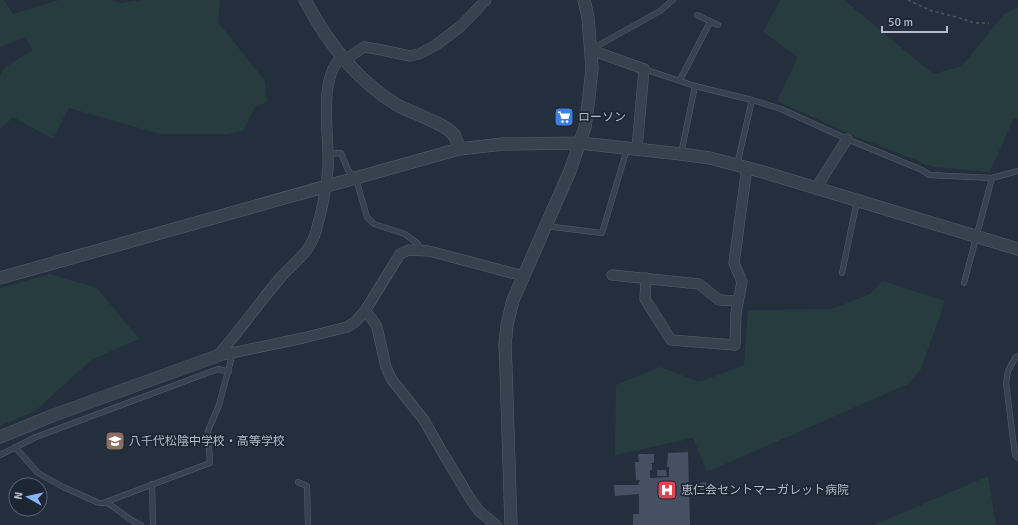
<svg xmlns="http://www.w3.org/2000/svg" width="1018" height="525" viewBox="0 0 1018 525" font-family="Signika,'Noto Sans JP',sans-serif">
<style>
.green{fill:#263c3f}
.building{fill:#455162}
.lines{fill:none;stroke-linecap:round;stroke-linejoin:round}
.service-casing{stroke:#565f6c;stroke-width:6}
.minor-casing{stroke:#565f6c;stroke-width:11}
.tertiary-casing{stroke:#565f6c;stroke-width:13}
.path{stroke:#44595c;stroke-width:1.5;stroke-dasharray:3 3;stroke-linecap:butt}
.service{stroke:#38414e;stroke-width:5}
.minor{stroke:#38414e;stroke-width:10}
.tertiary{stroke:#38414e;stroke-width:12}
.labels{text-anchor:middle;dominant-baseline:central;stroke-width:3.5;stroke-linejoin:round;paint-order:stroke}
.poi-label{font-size:12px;fill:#b4bcc9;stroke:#1d2633;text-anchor:start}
</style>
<rect width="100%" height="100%" fill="#242f3e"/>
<!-- green -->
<path class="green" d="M0 0H4L13 14 59 0H110L121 3 141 0H220L218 22 265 81 267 103 256 105 243 131 227 134H160L69 108 53 139 13 117 0 129V76L4 68 32 50 26 37 0 47Z
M780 0H844L933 74 962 66 1004 14 1018 7V119L1014 118 990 172 933 167 850 134 777 101 798 57 763 32Z
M50 274 97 288 139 339 91 360 35 411 0 426V288Z
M882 281 945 301 921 369 908 384 707 472 693 438 615 455 616 385 660 367 699 382 744 365 748 310 832 309 870 294Z
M988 476 996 525H874Z"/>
<!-- building -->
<path class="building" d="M688 452 690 525H633V514H639V494L615 496 614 485H638L640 480H636L635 462H639L638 454H654V463H650L652 464V470H650V478L669 477V467H667L668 453Z
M657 470H666L667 476H657Z
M706 482V490H700V483Z"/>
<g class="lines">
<!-- service casing -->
<g class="service-casing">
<path id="service" d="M697 15 718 25
M592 49 660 11 673 0
M644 69 695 86 752 100 781 109 847 139 922 170 929 175 992 178 1018 171
M680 80 710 22
M328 154 341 153 348 170 356 179 367 217 374 224 405 234 418 244 421 250
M681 154 695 86
M737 165 752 100
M546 226 602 233 627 149
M842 273 857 201
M964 283 992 178
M1018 356 1015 358 1008 371 1006 383 1015 455 1018 458
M15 447 38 473 63 487 99 503H103L210 463 208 431 219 405 231 360
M0 455 36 437 218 369 229 372
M298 482 307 486 308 525
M152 484 153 525
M105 502C118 508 127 520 141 525"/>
</g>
<!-- minor casing -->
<g class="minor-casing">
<path id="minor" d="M591 50 644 69 637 149
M345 60 364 47 377 49 410 56 419 54 436 45 461 26 486 0
M816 188 847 139
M612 275 699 284 719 300 738 301
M646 278 645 299 671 340 735 345 736 313 742 282 734 263 747 167
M365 311 372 319 377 327 386 367 392 380 424 420 437 443 471 500 479 511 496 525
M217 356 303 338 347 327 355 322 365 311 400 254 409 250 429 251 523 276
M217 356C240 331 259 302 282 276 295 262 311 251 316 231 322 211 326 189 328 168 330 139 317 77 342 57"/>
</g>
<!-- tertiary casing -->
<g class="tertiary-casing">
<path id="tertiary" d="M305 0C327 42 356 80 397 105 412 113 445 123 454 135 457 139 457 144 459 149
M0 278 459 149 503 144 580 143 681 154 710 158 763 172 1018 249
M0 437 54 415 217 356
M511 525 506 369 505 345 507 325 513 300 570 171 585 127 589 97 592 68 588 17 584 0"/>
</g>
<!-- path -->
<path class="path" d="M908 0 932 11 956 17 975 23H989"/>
<!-- service -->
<use href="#service" class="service"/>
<!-- minor -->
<use href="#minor" class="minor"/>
<!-- tertiary -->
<use href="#tertiary" class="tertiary"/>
</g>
<!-- icons -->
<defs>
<g id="supermarket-square" transform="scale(1)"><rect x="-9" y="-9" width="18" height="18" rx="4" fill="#3f7fe0" stroke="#1d2633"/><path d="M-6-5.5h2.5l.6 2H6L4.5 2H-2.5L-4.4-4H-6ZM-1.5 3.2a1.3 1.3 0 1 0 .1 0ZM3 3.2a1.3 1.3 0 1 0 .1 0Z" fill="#fff"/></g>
<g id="school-square" transform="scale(1)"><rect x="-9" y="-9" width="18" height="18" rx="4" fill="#8d6e63" stroke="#1d2633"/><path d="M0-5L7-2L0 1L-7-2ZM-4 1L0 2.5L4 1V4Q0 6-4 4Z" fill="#fff"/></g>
<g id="hospital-square" transform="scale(1)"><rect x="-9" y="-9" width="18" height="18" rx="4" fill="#e0444e" stroke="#1d2633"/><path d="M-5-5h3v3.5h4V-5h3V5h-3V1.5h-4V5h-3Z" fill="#fff"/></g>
</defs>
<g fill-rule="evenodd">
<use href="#supermarket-square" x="564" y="117"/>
<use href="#school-square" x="115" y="441"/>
<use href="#hospital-square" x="667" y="490"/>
</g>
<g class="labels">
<!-- poi labels -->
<g class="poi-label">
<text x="578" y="117">ローソン</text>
<text x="129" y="441">八千代松陰中学校・高等学校</text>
<text x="681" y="490">恵仁会セントマーガレット病院</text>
</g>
</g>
<!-- north arrow -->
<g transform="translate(28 497) rotate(278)"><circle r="19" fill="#1d2633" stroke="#59626f"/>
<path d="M0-3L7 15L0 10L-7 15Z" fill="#8ab4f8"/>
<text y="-6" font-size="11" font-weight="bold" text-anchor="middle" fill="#b4bcc9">N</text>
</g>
<!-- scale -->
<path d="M882 26v6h65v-6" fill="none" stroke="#b4bcc9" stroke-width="2"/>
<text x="888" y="26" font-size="12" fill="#b4bcc9" stroke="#1d2633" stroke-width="3" paint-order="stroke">50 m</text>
</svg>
